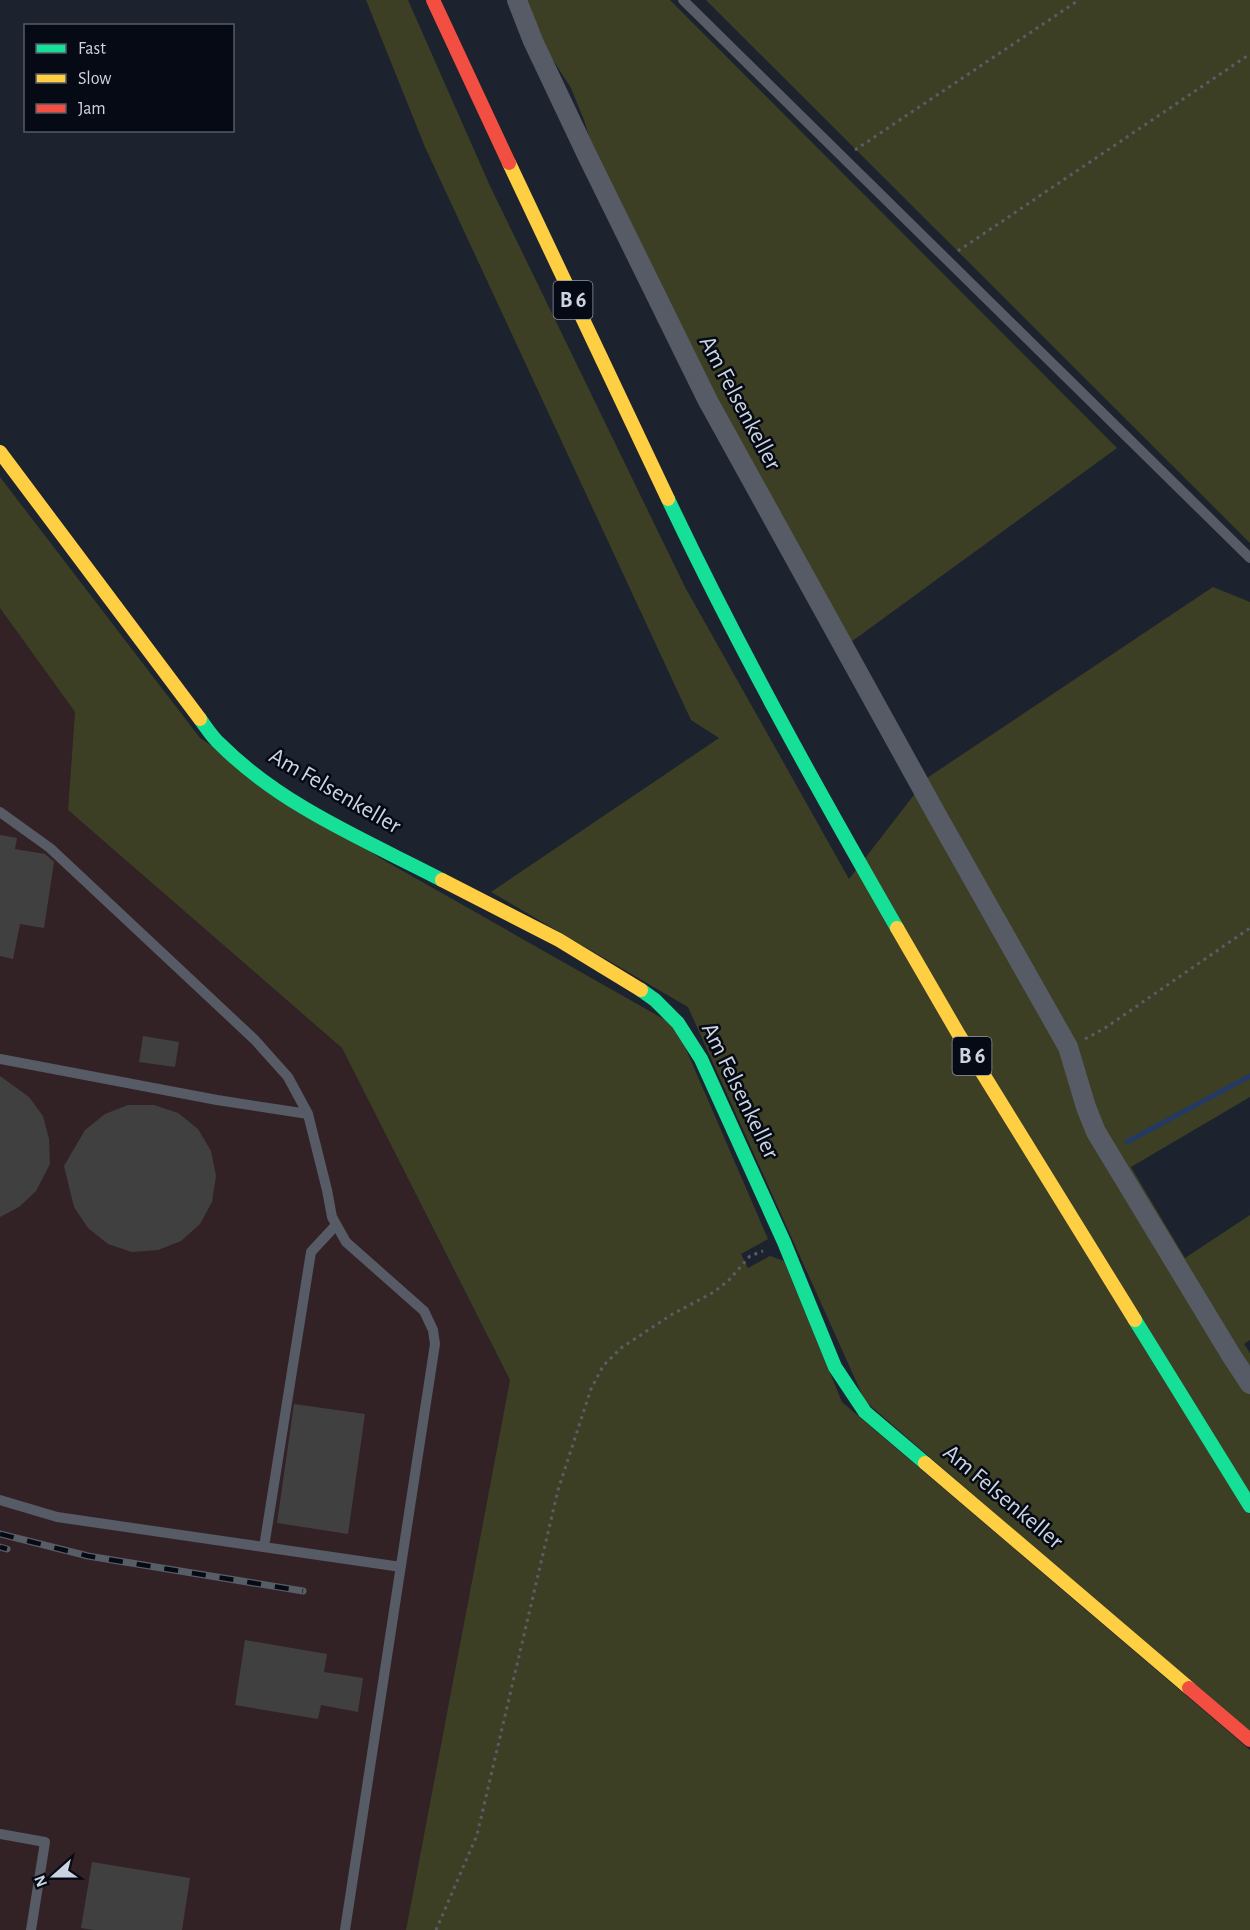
<svg xmlns="http://www.w3.org/2000/svg" width="1250" height="1930" viewBox="0 0 1250 1930" font-family="'Alegreya Sans',sans-serif">
<style>
.industrial{fill:#322226}
.green{fill:#3c3f24}
.lines{fill:none;stroke-linecap:round;stroke-linejoin:round}
.stream{stroke:#243a64;stroke-width:5}
.building{fill:#414040}
.path{stroke:#585e66;stroke-width:3;stroke-dasharray:3 4.5;stroke-linecap:butt}
.lane{stroke:#565b65;stroke-width:10}
.street{stroke:#565b65;stroke-width:20}
.fast{stroke:#16e098;stroke-width:14}
.slow{stroke:#ffcf43;stroke-width:14}
.jam{stroke:#f24e42;stroke-width:14}
.rail-casing{stroke:#585e66;stroke-width:7}
.rail{stroke:#060a14;stroke-width:4.5;stroke-dasharray:14;stroke-linecap:butt}
.labels{text-anchor:middle;dominant-baseline:central;stroke-width:5;stroke-linejoin:round;paint-order:stroke}
.shield{fill:#060a14;stroke:#9197a4;stroke-width:1.5}
.shield-label{font-size:22px;font-weight:bold;fill:#ccd4e2}
.street-label{font-size:24px;fill:#ccd4e2;stroke:#060a14}
</style>
<rect width="100%" height="100%" fill="#1d232e"/>
<!-- industrial -->
<path class="industrial" d="M0 608 75 712 68 810 342 1048 510 1380 406 1930H0Z"/>
<!-- green -->
<path class="green" d="M366 0H408L490 186 685 587 849 879 927 778 1213 587 1250 602V1097L1131 1167 1185 1258 1250 1215V1340L1244 1344 1250 1353V1734L865 1401 688 1007 491 892 719 738 691 720 425 147Z
M528 0H670L1117 448 851 642 720 410 596 158 584 120 571 88 544 46Z
M706 0H1250V543Z
M0 477 200 738 380 858 676 1026 768 1239 741 1254 748 1268 770 1256 784 1261 842 1402 1250 1750V1930H406L510 1380 342 1048 68 810 75 712 0 608Z"/>
<g class="lines">
<!-- stream -->
<path class="stream" d="M1127 1142 1250 1076"/>
</g>
<!-- building -->
<path class="building" d="M0 835 17 838 15 849 45 854 54 862 44 928 20 924 13 959 0 956Z
M143 1036 179 1042 175 1067 139 1062Z
M0 1076 29 1097 43 1116 49 1139 50 1164 36 1191 19 1207 0 1217Z
M128 1105H154L178 1113 198 1129 211 1151 216 1176 212 1202 200 1224 181 1241 158 1250 132 1252 108 1244 88 1228 74 1207 64 1166 85 1130 105 1114Z
M294 1404 365 1414 348 1534 277 1523Z
M245 1640 327 1654 324 1672 363 1678 358 1712 321 1705 318 1719 235 1705Z
M92 1862 190 1878 182 1930H94L81 1928Z"/>
<g class="lines">
<!-- path -->
<path class="path" d="M855 150 1079 0
M958 251 1250 54
M1085 1039 1105 1028 1250 928
M436 1930 477 1835 558 1490 591 1389 603 1366 621 1348 671 1315 714 1292 729 1280 750 1256 763 1251"/>
<!-- lane -->
<path class="lane" d="M683 0 1250 558
M0 812 50 848 255 1040 288 1077 308 1114 327 1190 332 1217 346 1242 424 1311 433 1330 435 1344 345 1930
M0 1059 217 1100 308 1114
M0 1500 57 1517 401 1567
M264 1547 311 1252 336 1225
M0 1834 45 1842 31 1930"/>
<!-- street -->
<path class="street" d="M517 0 533 41 587 155 708 401 939 819 1068 1047 1086 1107 1096 1132 1231 1355 1250 1384"/>
<!-- fast -->
<path class="fast" d="M668 499C737 645 816 787 897 928
M200 719C206 727 212 737 220 744 282 806 365 840 442 880
M641 990 655 1000 678 1023 701 1059 784 1242 835 1367 865 1412 925 1463
M1135 1320 1250 1506"/>
<!-- slow -->
<path class="slow" d="M509 163 668 499
M0 452 200 719
M442 880 559 940 641 990
M897 928 959 1035 1135 1320
M925 1463 1189 1688"/>
<!-- jam -->
<path class="jam" d="M433 0 509 163
M1189 1688 1250 1740"/>
<!-- rail casing -->
<g class="rail-casing">
<path id="rail" d="M0 1534 88 1556 303 1591
M0 1547 7 1549"/>
</g>
<!-- rail -->
<use href="#rail" class="rail"/>
</g>
<g class="labels">
<!-- shield labels -->
<g class="shield">
<rect x="553.5" y="281" width="39" height="38" rx="4.5"/>
<rect x="952.5" y="1037" width="39" height="38" rx="4.5"/>
</g>
<g class="shield-label">
<text x="573" y="300">B 6</text>
<text x="972" y="1056">B 6</text>
</g>
<!-- street labels -->
<g class="street-label">
<text transform="translate(740 403) rotate(62)">Am Felsenkeller</text>
<text transform="translate(335 791) rotate(30)">Am Felsenkeller</text>
<text transform="translate(740 1091) rotate(64)">Am Felsenkeller</text>
<text transform="translate(1003 1497) rotate(40)">Am Felsenkeller</text>
</g>
</g>
<!-- legend -->
<rect x="24" y="24" width="210" height="108" fill="#060a14" stroke="#555b66" stroke-width="1.5"/>
<rect x="36" y="44" width="30" height="9" fill="#16e098" stroke="#555b66" stroke-width="1.5"/>
<text x="78" y="54" font-size="18" fill="#ccd4e2">Fast</text>
<rect x="36" y="74" width="30" height="9" fill="#ffcf43" stroke="#555b66" stroke-width="1.5"/>
<text x="78" y="84" font-size="18" fill="#ccd4e2">Slow</text>
<rect x="36" y="104" width="30" height="9" fill="#f24e42" stroke="#555b66" stroke-width="1.5"/>
<text x="78" y="114" font-size="18" fill="#ccd4e2">Jam</text>
<!-- north arrow -->
<g transform="translate(54 1876) rotate(249)" stroke="#060a14" stroke-width="4.5" paint-order="stroke">
<path d="M0-4.5L10 22L0 15L-10 22Z" fill="#ccd4e2"/>
<text y="-9" font-size="16" font-weight="bold" text-anchor="middle" fill="#ccd4e2">N</text>
</g>
</svg>
